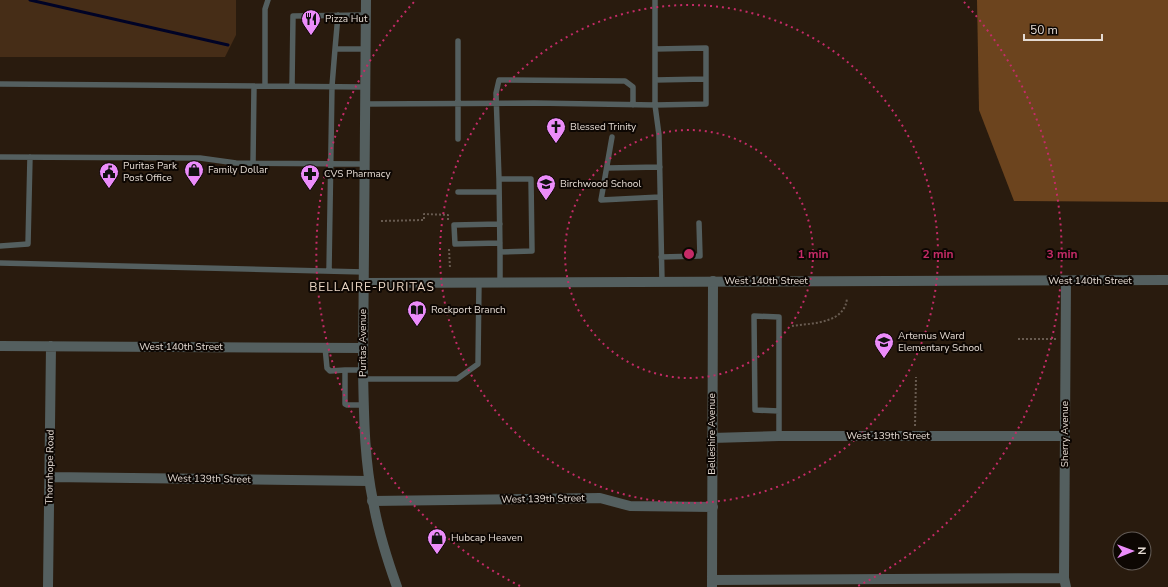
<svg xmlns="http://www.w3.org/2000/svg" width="1168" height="587" viewBox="0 0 1168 587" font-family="'Nunito Sans',sans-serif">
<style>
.green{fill:#462d17}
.forest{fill:#6c441e}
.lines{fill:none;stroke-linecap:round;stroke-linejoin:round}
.stream{stroke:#000326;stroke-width:3}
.path{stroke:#685b50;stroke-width:2;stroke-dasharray:2 2;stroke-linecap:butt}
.service{stroke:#545f5f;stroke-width:5.5}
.minor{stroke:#545f5f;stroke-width:10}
.tertiary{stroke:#545f5f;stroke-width:10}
.ring{fill:none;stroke:#c52b67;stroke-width:2;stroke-dasharray:2 4}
.labels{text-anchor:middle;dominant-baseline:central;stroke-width:4;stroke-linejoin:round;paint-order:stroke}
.poi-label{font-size:10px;fill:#e4dad2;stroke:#0d0703;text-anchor:start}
.street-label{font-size:10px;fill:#e4dad2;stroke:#0d0703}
.quarter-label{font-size:12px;letter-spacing:1px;fill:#ecd8c7;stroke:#0d0703}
.centre{fill:#c52b67;stroke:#0d0703;stroke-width:2}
.ring-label{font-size:12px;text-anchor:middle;font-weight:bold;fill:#c52b67;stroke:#0d0703;stroke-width:4;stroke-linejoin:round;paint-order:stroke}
</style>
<rect width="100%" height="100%" fill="#291b0e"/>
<!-- green -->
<path class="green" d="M0 0H236V35L225 57H0Z"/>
<!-- forest -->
<path class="forest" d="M977 0H1168V202L1014 201 979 110Z"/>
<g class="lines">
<!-- stream -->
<path class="stream" d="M30 0 228 45"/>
<!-- path -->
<path class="path" d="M381 221 424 220V214L448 215V221
M449 249 450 268
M792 326C812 323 845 324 847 298
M1018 339H1056
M915 426 916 377"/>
<!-- service -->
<path class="service" d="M458 41V139
M335 49 338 15
M655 80 706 79V48L655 49
M0 84 366 87
M265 86V9L268 0
M292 86 293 16 366 15
M366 104 534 103 655 105V0
M612 137 601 200 660 197
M0 157 200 158 236 163 365 164
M253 163 254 86
M607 168 660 167
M499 179 500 252 532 251 531 179H499L496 93 499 80 625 81 633 87V105
M458 192H499
M500 243 455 244 454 225 500 224
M0 246 28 244 30 157
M661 257 700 256 699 223
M0 263 364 272
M329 271 332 86 335 49H366
M662 281 659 135 655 105 706 104V79
M500 282V252
M325 347 327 368 330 371 345 370
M363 370H345V404L347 405H363
M363 379H457L478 364 479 282
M779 411 755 410 754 316 779 317V436"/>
<!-- minor -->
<path class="minor" d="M1066 281 1064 578 1066 587
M0 346 363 348
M712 438 779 436H1065
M49 477 369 481
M372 501 600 498 630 506 713 507
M712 580 1064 578
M48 587 51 346
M712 587 713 281"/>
<!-- tertiary -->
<path class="tertiary" d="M366 0 363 370C364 414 364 458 373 501 378 531 387 559 397 587
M364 283 1168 280"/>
</g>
<!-- distance rings -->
<g class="ring">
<circle cx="689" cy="254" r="124"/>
<circle cx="689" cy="254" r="249"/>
<path d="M520 586A373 373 0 0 1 414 2M964 2A373 373 0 0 1 858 586"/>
</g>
<!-- icons -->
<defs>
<g id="restaurant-pin" transform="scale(1)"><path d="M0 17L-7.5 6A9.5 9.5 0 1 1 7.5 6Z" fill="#ec8cfa" stroke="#0d0703"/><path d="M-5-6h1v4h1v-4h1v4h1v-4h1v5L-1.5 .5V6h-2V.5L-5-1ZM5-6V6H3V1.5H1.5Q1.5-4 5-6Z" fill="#111"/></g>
<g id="church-pin" transform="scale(1)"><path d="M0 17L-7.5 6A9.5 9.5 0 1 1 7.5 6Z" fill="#ec8cfa" stroke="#0d0703"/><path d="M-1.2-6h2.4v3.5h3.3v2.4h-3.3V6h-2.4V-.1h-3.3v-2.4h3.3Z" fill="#111"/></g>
<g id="shop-pin" transform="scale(1)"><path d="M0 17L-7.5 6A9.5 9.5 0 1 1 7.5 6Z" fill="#ec8cfa" stroke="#0d0703"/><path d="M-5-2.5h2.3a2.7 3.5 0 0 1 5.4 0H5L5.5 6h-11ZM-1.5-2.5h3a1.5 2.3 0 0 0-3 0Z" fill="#111"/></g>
<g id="civic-pin" transform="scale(1)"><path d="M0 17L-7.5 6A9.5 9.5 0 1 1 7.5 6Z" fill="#ec8cfa" stroke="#0d0703"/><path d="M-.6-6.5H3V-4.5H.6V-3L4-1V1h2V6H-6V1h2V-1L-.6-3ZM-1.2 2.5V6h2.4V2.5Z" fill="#111"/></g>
<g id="pharmacy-pin" transform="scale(1)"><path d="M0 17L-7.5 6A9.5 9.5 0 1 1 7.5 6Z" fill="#ec8cfa" stroke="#0d0703"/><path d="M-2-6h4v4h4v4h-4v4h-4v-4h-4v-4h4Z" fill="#111"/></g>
<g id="school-pin" transform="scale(1)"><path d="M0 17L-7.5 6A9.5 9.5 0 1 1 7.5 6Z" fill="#ec8cfa" stroke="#0d0703"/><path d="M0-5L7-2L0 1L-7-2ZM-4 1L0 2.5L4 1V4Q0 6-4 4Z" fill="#111"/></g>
<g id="library-pin" transform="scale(1)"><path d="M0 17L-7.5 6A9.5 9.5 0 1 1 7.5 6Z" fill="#ec8cfa" stroke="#0d0703"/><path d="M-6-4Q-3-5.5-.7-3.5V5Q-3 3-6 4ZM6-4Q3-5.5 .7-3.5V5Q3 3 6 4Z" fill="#111"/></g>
</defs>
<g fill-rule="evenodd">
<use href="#restaurant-pin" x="311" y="19"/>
<use href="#church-pin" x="556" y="127"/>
<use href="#shop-pin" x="194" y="170"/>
<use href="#civic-pin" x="109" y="172"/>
<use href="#pharmacy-pin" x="310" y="174"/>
<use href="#school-pin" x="546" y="184"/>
<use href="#library-pin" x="417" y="310"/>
<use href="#school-pin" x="884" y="342"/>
<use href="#shop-pin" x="437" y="538"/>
</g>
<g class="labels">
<!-- poi labels -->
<g class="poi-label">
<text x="325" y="19">Pizza Hut</text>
<text x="570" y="127">Blessed Trinity</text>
<text x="123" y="166">Puritas Park<tspan x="123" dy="12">Post Office</tspan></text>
<text x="208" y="170">Family Dollar</text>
<text x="324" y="174">CVS Pharmacy</text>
<text x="560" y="184">Birchwood School</text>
<text x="431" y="310">Rockport Branch</text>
<text x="898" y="336">Artemus Ward<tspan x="898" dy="12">Elementary School</tspan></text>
<text x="451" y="538">Hubcap Heaven</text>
</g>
<!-- street labels -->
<g class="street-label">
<text x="766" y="281">West 140th Street</text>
<text x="1090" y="281">West 140th Street</text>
<text transform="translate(363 343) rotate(-90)">Puritas Avenue</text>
<text x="181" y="347">West 140th Street</text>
<text transform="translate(712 434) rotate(-90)">Belleshire Avenue</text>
<text transform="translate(1065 434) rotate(-90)">Sherry Avenue</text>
<text x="888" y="436">West 139th Street</text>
<text transform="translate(50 467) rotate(-89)">Thornhope Road</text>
<text transform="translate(209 479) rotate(1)">West 139th Street</text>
<text transform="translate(543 499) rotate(-1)">West 139th Street</text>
</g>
<!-- quarter labels -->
<g class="quarter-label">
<text x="372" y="287">BELLAIRE-PURITAS</text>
</g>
</g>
<circle cx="689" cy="254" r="6" class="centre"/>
<g class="ring-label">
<text x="813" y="258">1 min</text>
<text x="938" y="258">2 min</text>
<text x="1062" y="258">3 min</text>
</g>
<!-- north arrow -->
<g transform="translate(1132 551) rotate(89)"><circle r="19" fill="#0d0703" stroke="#635b56"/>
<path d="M0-3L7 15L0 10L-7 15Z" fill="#ec8cfa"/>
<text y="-6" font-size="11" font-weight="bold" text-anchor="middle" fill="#e4dad2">N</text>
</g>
<!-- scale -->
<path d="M1024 34v6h78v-6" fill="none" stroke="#e4dad2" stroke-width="2"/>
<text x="1030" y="34" font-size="12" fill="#e4dad2" stroke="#0d0703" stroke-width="3" paint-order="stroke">50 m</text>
</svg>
